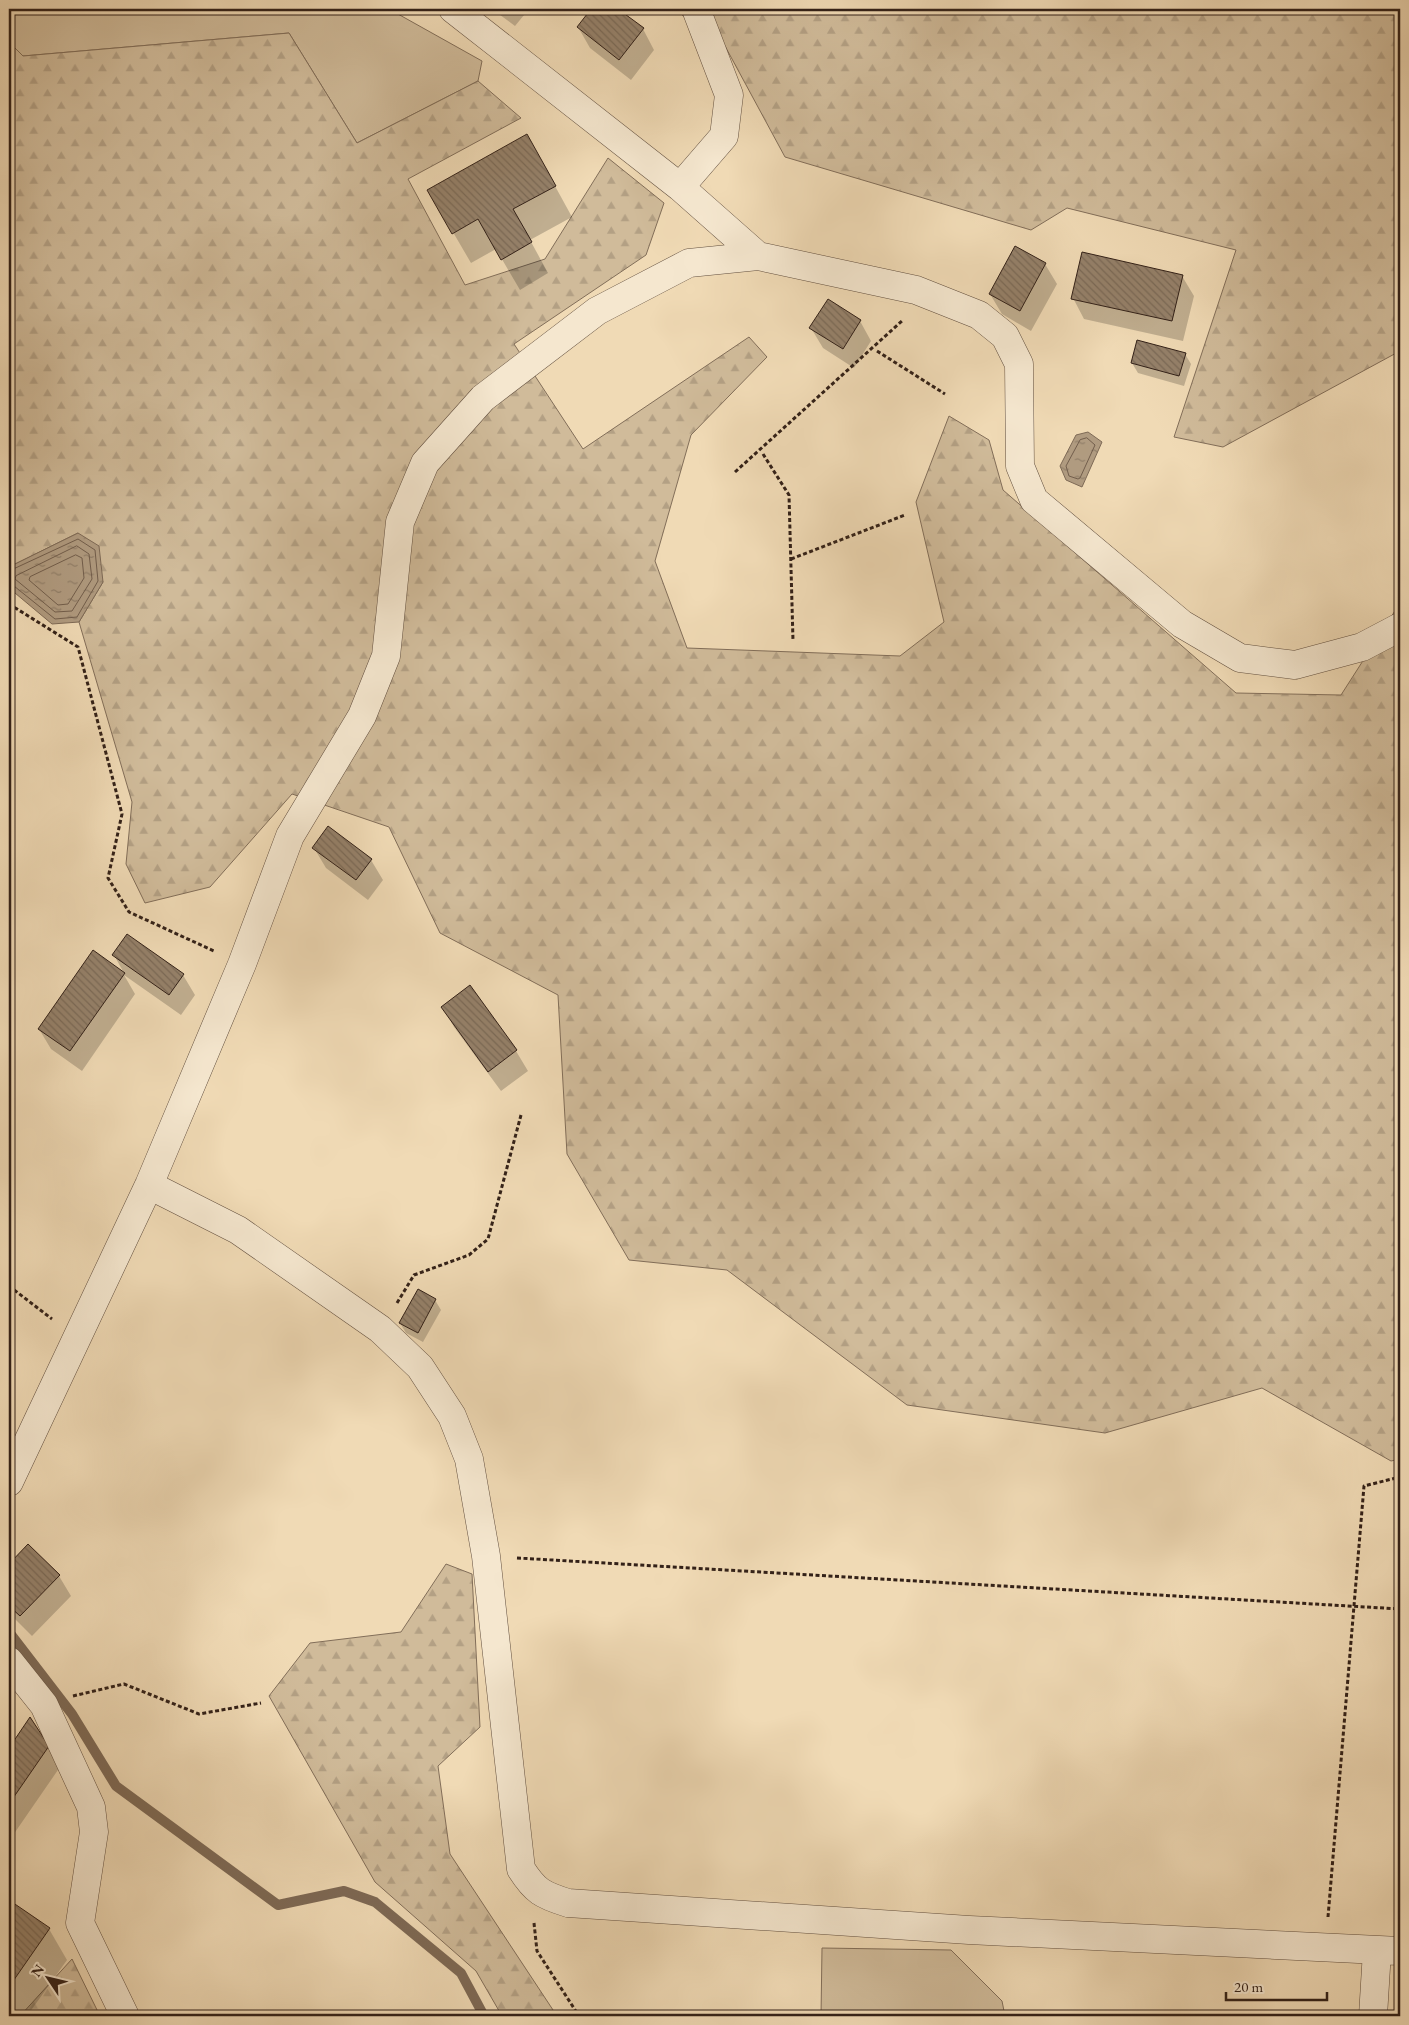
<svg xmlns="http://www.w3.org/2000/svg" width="1409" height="2025" viewBox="0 0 1409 2025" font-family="'EB Garamond',serif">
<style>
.grass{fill:#d0bb9a;stroke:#826e59}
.forest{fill:url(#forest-firs);stroke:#826e59}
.water{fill:url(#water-ripples);stroke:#7e6a56}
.shadow{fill:#0003}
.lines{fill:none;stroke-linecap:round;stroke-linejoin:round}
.shore{stroke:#725e4c;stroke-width:1}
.stream{stroke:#7e6a56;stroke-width:10}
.building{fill:url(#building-back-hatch);stroke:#332118}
.minor-casing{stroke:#624f3f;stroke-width:29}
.path{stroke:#332118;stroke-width:3;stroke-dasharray:4 2.5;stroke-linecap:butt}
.minor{stroke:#f5e7cf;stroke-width:28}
</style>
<defs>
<pattern id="forest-firs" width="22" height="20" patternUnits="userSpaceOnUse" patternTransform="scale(1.25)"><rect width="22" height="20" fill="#d0bb9a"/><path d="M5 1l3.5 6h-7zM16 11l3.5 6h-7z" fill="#b3a084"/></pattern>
<pattern id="water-ripples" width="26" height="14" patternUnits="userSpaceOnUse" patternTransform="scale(1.25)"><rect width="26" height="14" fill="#b09b80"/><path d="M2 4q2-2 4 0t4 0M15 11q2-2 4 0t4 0" fill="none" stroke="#907e68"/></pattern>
<pattern id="building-back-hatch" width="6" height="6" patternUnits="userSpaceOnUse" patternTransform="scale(1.25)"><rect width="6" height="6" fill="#95816a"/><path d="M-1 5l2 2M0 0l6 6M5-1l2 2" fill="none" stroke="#7a6956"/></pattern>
</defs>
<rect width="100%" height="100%" fill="#f0dab5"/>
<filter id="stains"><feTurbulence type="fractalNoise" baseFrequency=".004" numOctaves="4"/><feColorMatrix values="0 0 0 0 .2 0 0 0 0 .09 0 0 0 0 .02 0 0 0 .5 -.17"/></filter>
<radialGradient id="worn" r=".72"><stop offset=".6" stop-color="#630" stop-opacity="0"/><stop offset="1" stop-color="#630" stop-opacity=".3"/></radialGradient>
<!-- grass -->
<path class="grass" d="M9 9H389L482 61 478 81 357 143 289 33 23 56 9 42Z
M822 1948 951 1950 1002 2001 1005 2016H821Z"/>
<!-- forest -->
<path class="forest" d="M674 9H1400V351L1223 447 1174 437 1236 250 1067 208 1031 230 785 157 725 46Z
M289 33 357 143 478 81 521 118 408 179 465 285 545 259 608 158 664 203 646 255 514 344 583 449 749 337 767 357 691 435 655 561 687 648 900 656 944 622 916 502 949 416 989 440 1003 490 1236 693 1341 695 1400 603V1459L1391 1461 1262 1388 1105 1433 907 1405 727 1270 629 1260 567 1154 558 995 440 933 389 827 292 794 210 887 145 903 126 864 132 802 79 622 103 582 78 533 9 567V42L23 56Z
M446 1564 472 1574 480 1727 438 1766 450 1854 557 2016H502L476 1971 375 1882 269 1696 310 1643 401 1632Z
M72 1959 100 2016H20Z"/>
<!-- water -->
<path class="water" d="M1088 432 1102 442 1082 487 1066 480 1060 466 1076 435Z
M78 533 99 546 103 582 79 622 52 624 9 588V567Z"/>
<!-- shadow -->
<path class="shadow" d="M492 9H529L515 26Z
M593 9H616L643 29 654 50 631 80 590 48 578 27Z
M544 166 572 217 530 240 548 273 520 290 496 249 471 263 429 191Z
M1045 264 1057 284 1031 331 1002 314 990 294Z
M1182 276 1194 296 1183 341 1084 319 1073 298Z
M860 321 871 341 854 368 823 348 811 328Z
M1185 354 1191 364 1184 386 1138 373 1132 363Z
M314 848 371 860 383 880 368 900 326 868Z
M93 952 125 975 114 955 183 975 195 995 181 1015 124 975 135 994 82 1071 51 1049 39 1029Z
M470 987 516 1051 528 1071 501 1091 454 1027 443 1007Z
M435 1300 441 1310 423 1342 406 1333 400 1323Z
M28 1546 59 1576 71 1596 32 1636 9 1613V1565Z
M30 1719 60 1767 9 1841V1750Z
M9 1901 49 1929 67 1960 27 2016H9Z"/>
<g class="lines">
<!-- shore -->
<path class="shore" d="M1087 438 1095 445 1080 478 1078 479 1069 476 1066 466 1080 440Z
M77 546 89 554 92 579 72 611 55 612 15 579 16 576Z
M76 555 82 558 84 578 68 604 58 605 29 580 30 577Z
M9 571 78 539 95 550 98 581 77 617 55 619 14 586 9 585"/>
<!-- stream -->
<path class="stream" d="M9 1632 72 1714 116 1786 278 1905 344 1891 375 1902 461 1973 484 2016"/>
</g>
<!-- building -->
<path class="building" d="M591 9H618L644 28 619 60 577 27Z
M527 134 556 186 513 209 532 242 501 260 478 219 452 234 427 190Z
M1015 246 1046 263 1020 311 989 294Z
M1082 252 1183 275 1172 321 1071 299Z
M828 299 861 320 843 349 809 328Z
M1137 340 1186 353 1179 376 1131 363Z
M328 826 372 859 356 880 312 848Z
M127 934 184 974 169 995 112 955Z
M93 950 125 973 70 1051 38 1029Z
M470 985 517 1050 488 1072 441 1007Z
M418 1289 436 1299 418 1333 399 1323Z
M28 1544 60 1575 20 1616 9 1606V1564Z
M30 1717 49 1746 9 1804V1748Z
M9 1900 50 1928 9 1987Z"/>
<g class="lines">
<!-- minor casing -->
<g class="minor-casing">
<path id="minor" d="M453 9 680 187 758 256
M680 187 724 136 729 95 696 9
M149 1185 238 1230 380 1329 420 1367 452 1416 469 1459 486 1556 521 1869C535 1891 542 1895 568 1903L969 1930 1400 1951
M9 1482 149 1185 242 964 290 836 362 716 386 656 400 522 425 463 483 398 597 311 689 263 758 256 916 290 979 315 1005 336 1019 364 1020 466 1034 500 1182 624 1240 658 1295 665 1362 647 1400 627
M9 1661 44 1705 91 1807 94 1832 80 1923 125 2016
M1373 2016 1377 1951"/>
</g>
<!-- path -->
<path class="path" d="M877 351 945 394
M763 454 789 495 793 641
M735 472 903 320
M791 559 905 515
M9 604 78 647 122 814 108 878 129 912 214 951
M9 1286 52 1319
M397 1303 414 1275 469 1255 488 1239 521 1115
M517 1558 1400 1609
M73 1696 124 1684 199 1714 261 1703
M1328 1917 1364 1486 1400 1477
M534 1923 537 1951 579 2016"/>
<!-- minor -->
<use href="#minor" class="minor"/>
</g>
<!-- margin -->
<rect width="1409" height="2025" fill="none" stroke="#f0dab5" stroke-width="30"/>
<rect x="10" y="10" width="1389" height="2005" fill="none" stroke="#332118" stroke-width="2.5"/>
<rect x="15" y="15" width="1379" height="1995" fill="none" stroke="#332118"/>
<!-- north arrow -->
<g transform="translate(48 1978) rotate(305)" stroke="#f5e7cf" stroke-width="4" paint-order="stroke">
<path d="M0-4L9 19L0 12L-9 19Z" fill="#332118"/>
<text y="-8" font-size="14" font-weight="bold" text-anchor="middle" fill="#332118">N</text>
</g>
<!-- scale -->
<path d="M1226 1992v8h101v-8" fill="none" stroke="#332118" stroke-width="2.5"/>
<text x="1234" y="1992" font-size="15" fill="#332118" stroke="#f5e7cf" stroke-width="4" paint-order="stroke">20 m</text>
<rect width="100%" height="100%" filter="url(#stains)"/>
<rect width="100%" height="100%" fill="url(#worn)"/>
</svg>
